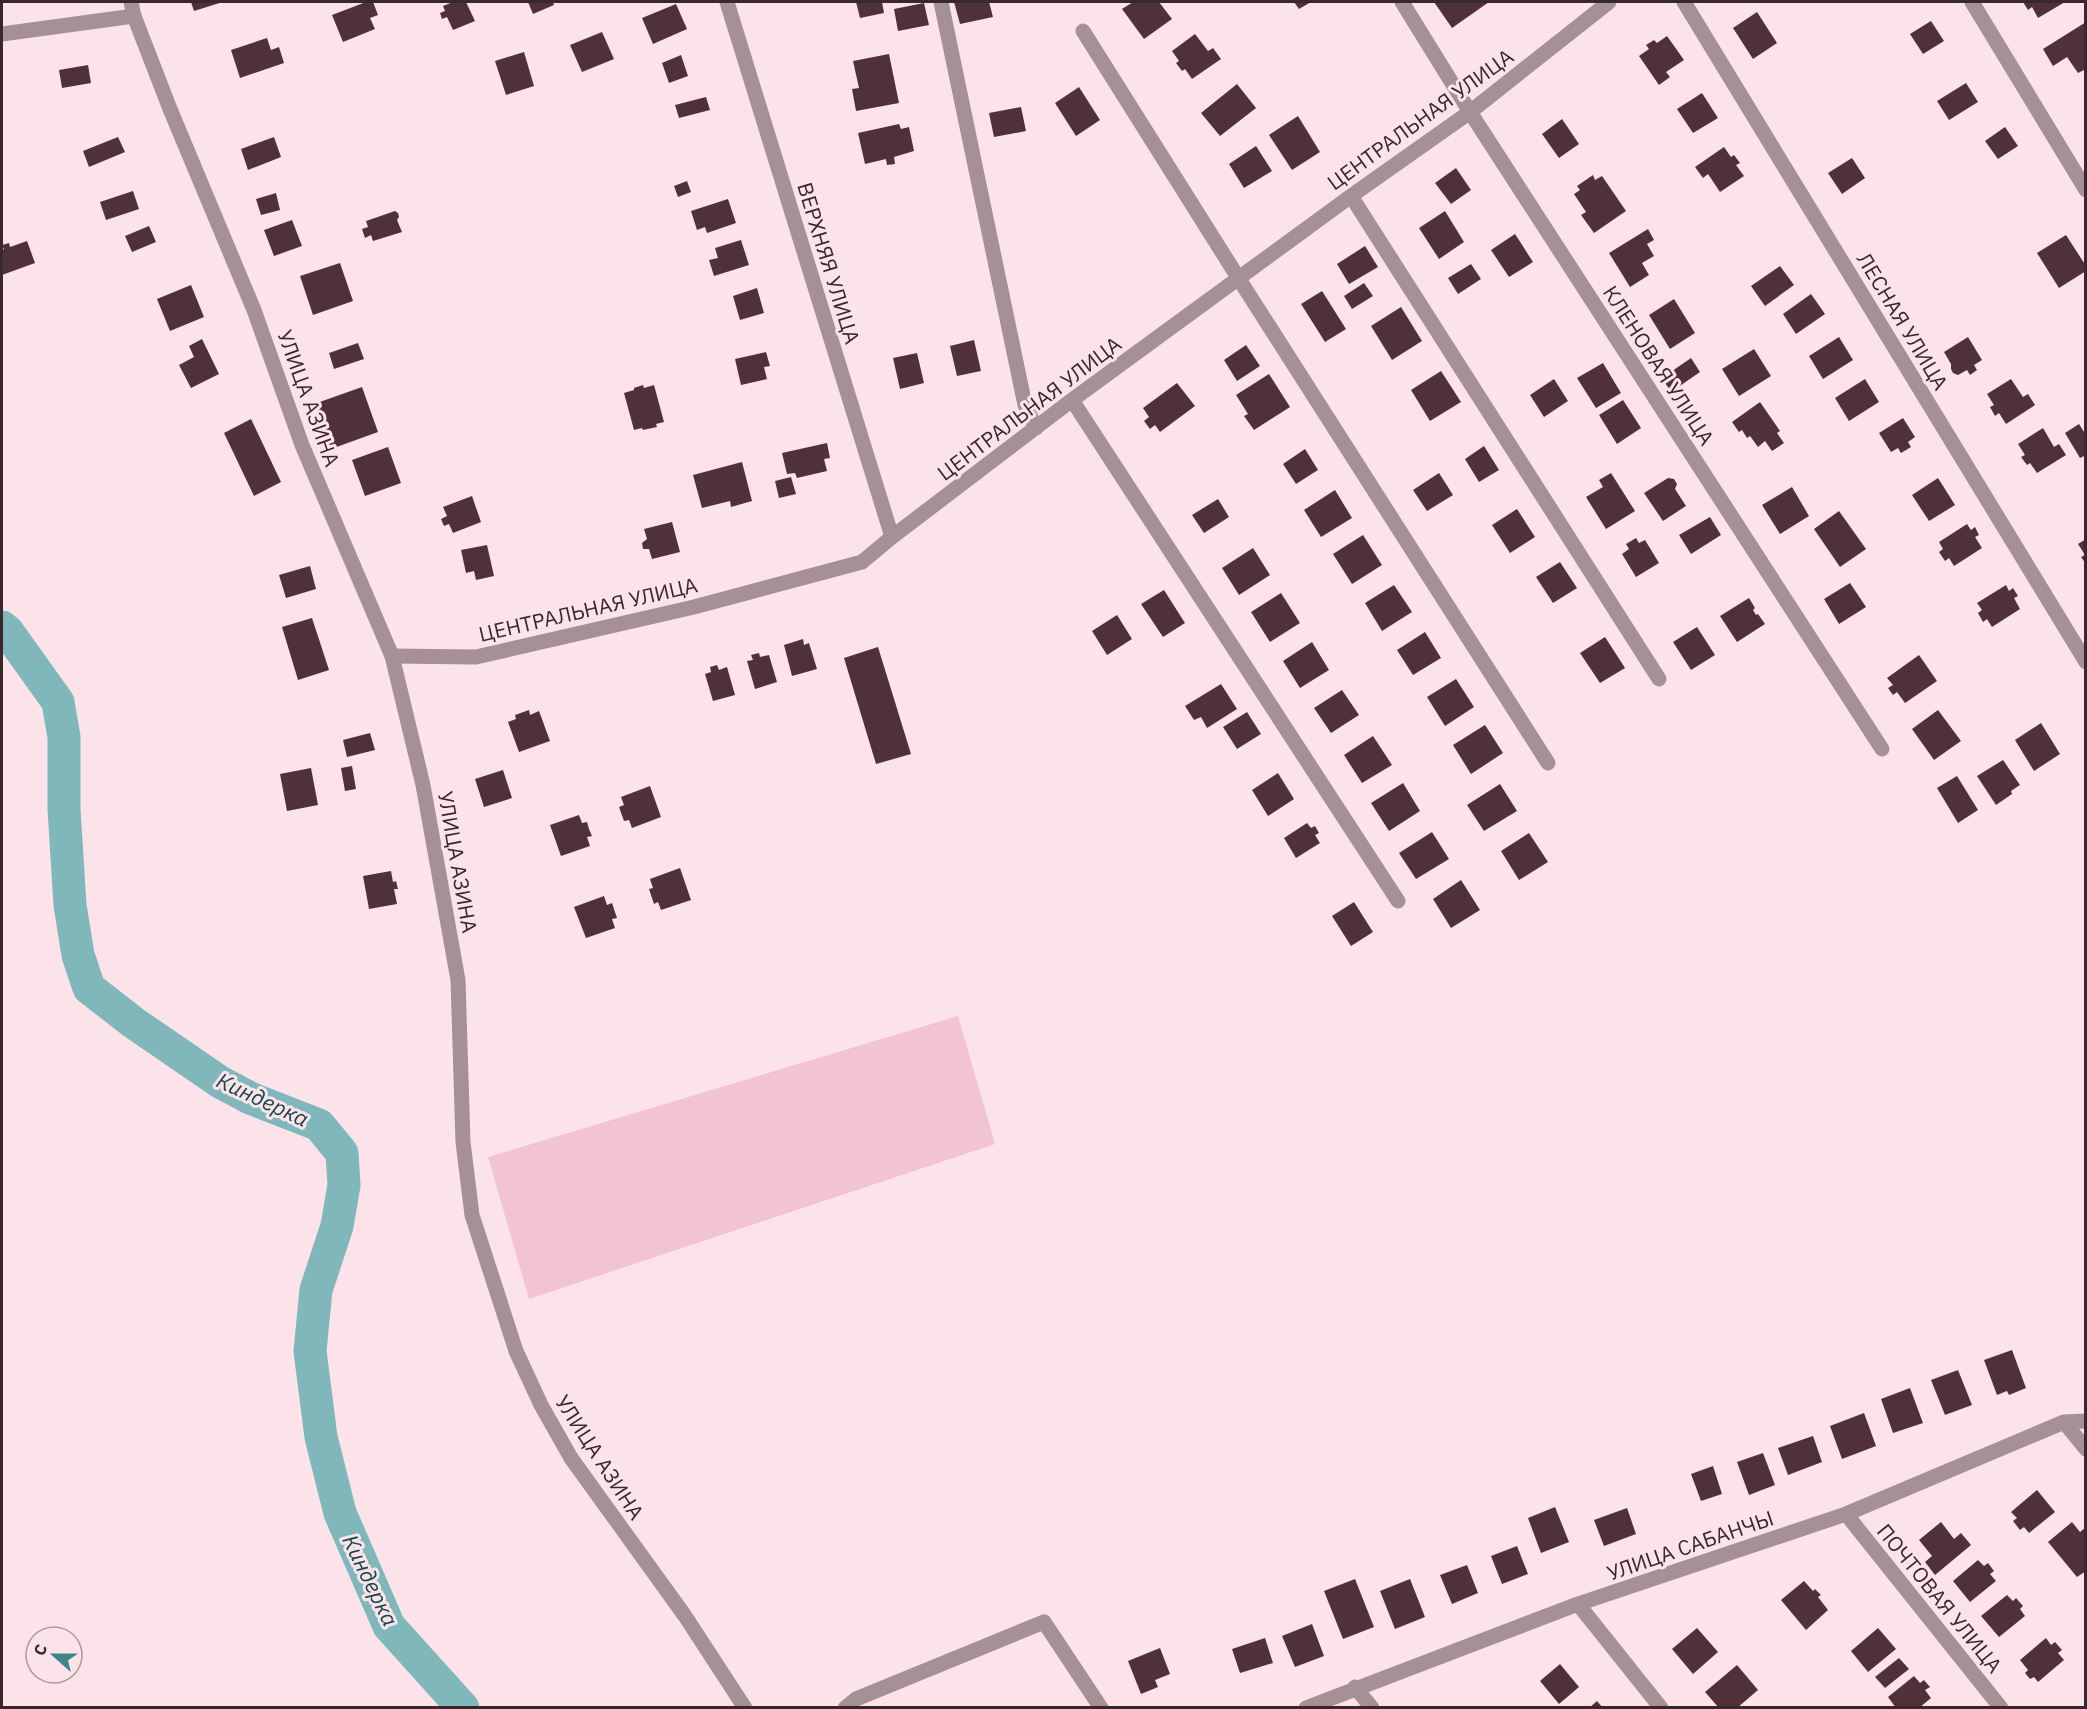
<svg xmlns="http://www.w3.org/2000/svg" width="2087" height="1709" viewBox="0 0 2087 1709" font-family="'IBM Plex Sans',sans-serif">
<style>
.green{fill:#f2c4d1}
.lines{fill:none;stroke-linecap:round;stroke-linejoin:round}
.river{stroke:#7fb7ba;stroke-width:33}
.building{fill:#50313a}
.minor{stroke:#a59095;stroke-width:15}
.tertiary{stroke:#a59095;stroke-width:15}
.labels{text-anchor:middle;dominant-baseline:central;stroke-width:6;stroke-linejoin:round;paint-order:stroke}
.street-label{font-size:21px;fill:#37282c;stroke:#fce3ea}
.water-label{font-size:22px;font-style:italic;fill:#134749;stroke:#fce3ea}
</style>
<rect width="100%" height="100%" fill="#fce3ea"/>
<!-- green -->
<path class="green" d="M958 1016 995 1144 529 1299 488 1157Z"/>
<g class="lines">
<!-- river -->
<path class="river" d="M2 627 8 632 58 702 64 737V809L70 905 78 955 89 988 134 1023 220 1082 250 1098 319 1125 342 1153 344 1185 337 1226 316 1290 310 1351 321 1437 340 1513 389 1626 463 1708"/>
</g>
<!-- building -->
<path class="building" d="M191 2H223L194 11Z
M366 2H373L378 15 370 18 375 29 343 42 332 15Z
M453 2H466L475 21 453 30 447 17 442 19 440 13 445 11 443 6Z
M528 2H553L554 5 533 14Z
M856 2H882L884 13 860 18Z
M954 2H989L993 17 960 24Z
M1133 2H1159L1172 19 1144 39 1122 9Z
M1294 2H1311L1299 9Z
M1434 2H1489L1452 28Z
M2023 2H2065L2038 18 2032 7 2028 10Z
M924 3 929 25 898 31 894 9Z
M676 4 687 29 653 44 642 18Z
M1757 12 1777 43 1753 59 1733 28Z
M1931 21 1944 41 1923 54 1910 34Z
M2086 22V69L2078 73 2067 57 2053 66 2043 49Z
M602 32 614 59 582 72 570 45Z
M1195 34 1208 51 1213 48 1221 59 1192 79 1185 69 1182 71 1176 63 1179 61 1172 51Z
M1667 36 1684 60 1666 72 1670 77 1659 85 1639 56 1649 49 1646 45 1654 40 1657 43Z
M267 38 271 50 279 47 284 63 240 78 231 50Z
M524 52 534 86 506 95 495 61Z
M889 54 899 103 856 111 852 89 859 88 853 61Z
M681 55 688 76 669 83 662 63Z
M88 65 91 83 62 88 59 70Z
M1966 83 1978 102 1949 120 1937 101Z
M1237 84 1256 108 1220 136 1201 113Z
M1079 87 1100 120 1076 136 1055 103Z
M1702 93 1718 118 1693 133 1677 109Z
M706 97 710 110 679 118 675 105Z
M1021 107 1026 131 994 137 989 113Z
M1298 116 1320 152 1292 170 1269 135Z
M1562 119 1579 144 1559 158 1542 134Z
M899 124 901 129 909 127 914 151 894 157 895 164 887 165 886 159 865 164 858 133Z
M2005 127 2018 146 1998 159 1985 141Z
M118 137 125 152 89 167 83 151Z
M274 137 281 157 248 170 241 149Z
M1256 146 1272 171 1244 188 1229 164Z
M1724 147 1731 157 1734 155 1740 163 1736 165 1744 176 1720 192 1708 174 1703 178 1695 167Z
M1852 158 1865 178 1842 194 1828 173Z
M1456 168 1471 190 1451 204 1435 183Z
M1593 175 1595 180 1602 176 1626 211 1594 233 1581 215 1586 212 1574 194 1580 190 1577 186Z
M687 181 691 192 678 197 674 186Z
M133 191 139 209 106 220 100 202Z
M276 193 280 210 261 215 256 199Z
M728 199 736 223 707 233 705 227 697 230 691 211Z
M395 211 398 213 399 217 397 220 402 232 373 241 371 235 365 238 362 229 368 227 366 221Z
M1445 211 1464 242 1439 259 1419 228Z
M292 220 302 246 274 256 264 230Z
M149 226 156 242 132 252 125 236Z
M1648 229 1654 240 1647 244 1654 256 1642 263 1649 275 1630 287 1609 253Z
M1515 234 1533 262 1509 277 1491 250Z
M2066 235 2086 266V271L2059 288 2037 253Z
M741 240 749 265 714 276 709 260 718 258 715 248Z
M27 241 35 263 2 275V250L4 249 2 245 9 243 10 247Z
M1365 246 1378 267 1349 284 1337 264Z
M340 263 353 301 313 315 300 276Z
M1471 264 1481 279 1458 294 1448 278Z
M1780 266 1794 285 1765 306 1751 286Z
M1364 283 1373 296 1352 309 1344 296Z
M191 285 204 317 170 331 157 299Z
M757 288 764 313 740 320 733 296Z
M1322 291 1346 329 1325 342 1301 304Z
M1811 294 1825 314 1796 334 1783 314Z
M1674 299 1695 333 1670 349 1649 315Z
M1401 307 1422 341 1392 360 1371 326Z
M1839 337 1853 360 1823 379 1809 356Z
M1968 337 1982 360 1974 365 1977 370 1970 375 1967 370 1958 375 1953 373 1951 369V364L1944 352Z
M202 339 219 374 191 388 179 365 194 357 189 346Z
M974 340 981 371 957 376 950 346Z
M358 343 364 359 334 369 329 353Z
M1246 345 1260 366 1237 381 1224 360Z
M1754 349 1771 376 1739 396 1722 369Z
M766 352 770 366 764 367 767 379 741 385 735 359Z
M917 353 924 383 900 389 893 358Z
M1691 358 1700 372 1671 392 1662 378Z
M1603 363 1621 393 1596 408 1577 378Z
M1441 371 1461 402 1430 421 1411 390Z
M1269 374 1290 407 1254 430 1244 416 1248 414 1236 395Z
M1554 379 1568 401 1544 417 1530 395Z
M1865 379 1879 402 1849 421 1835 398Z
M2011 379 2023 397 2028 394 2035 405 2006 424 1999 413 1995 416 1990 407 1994 405 1987 394Z
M1177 383 1195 406 1160 432 1155 425 1150 429 1144 421 1149 417 1143 408Z
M643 385 644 388 654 385 664 422 656 424 657 427 643 430 642 428 634 430 624 393 634 390V388Z
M362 387 378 432 331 449 314 404Z
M1623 400 1641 428 1617 444 1599 415Z
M1760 402 1780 431 1777 433 1784 443 1772 451 1765 441 1758 447 1750 436 1747 438 1742 430 1739 432 1732 422Z
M1903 418 1915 437 1908 442 1911 447 1901 453 1898 448 1891 452 1879 433Z
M251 419 281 482 254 496 224 433Z
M2079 424 2086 435V455L2080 458 2065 433Z
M2043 428 2054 447 2059 444 2066 455 2037 473 2030 463 2027 465 2021 457 2025 455 2018 444Z
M827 443 830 458 824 459 827 471 797 478 795 473 787 474 782 453Z
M1484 446 1499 470 1479 482 1465 459Z
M388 447 401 483 365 496 352 460Z
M1305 449 1318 470 1296 484 1283 464Z
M742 462 752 501 731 507 730 501 702 508 693 475Z
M1439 473 1453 495 1427 511 1413 490Z
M1611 473 1635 511 1606 529 1586 497 1603 487 1599 480Z
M791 477 796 494 779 498 775 481Z
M1668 478 1674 479 1677 484 1675 489 1686 506 1663 521 1644 493Z
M1938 478 1955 505 1929 521 1912 495Z
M1792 487 1809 516 1780 534 1762 505Z
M1335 490 1352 518 1321 537 1304 510Z
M472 496 481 522 453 533 449 524 444 526 441 519 447 516 443 507Z
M1218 499 1229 517 1204 533 1192 515Z
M1517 509 1535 537 1510 553 1492 525Z
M1839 511 1866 549 1840 567 1814 529Z
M1710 517 1721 535 1691 554 1679 535Z
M672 522 680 552 652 559 649 549H643L642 543 647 539 644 529Z
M1967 524 1971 530 1975 527 1979 535 1975 537 1982 548 1954 566 1949 558 1945 561 1939 552 1943 549 1939 542Z
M1363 535 1382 565 1352 584 1333 554Z
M1636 538 1639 543 1645 540 1659 563 1636 577 1622 554 1629 549 1626 544Z
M2086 539V564L2081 557 2085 555 2078 544Z
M487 545 494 576 476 580 474 571 466 573 461 550Z
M1253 548 1270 575 1239 595 1222 568Z
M1560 562 1577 588 1553 603 1536 577Z
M310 566 316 589 286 598 279 575Z
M1850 583 1866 607 1839 624 1824 599Z
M1394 585 1412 612 1382 631 1365 603Z
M2006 585 2009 591 2013 588 2018 596 2014 598 2020 609 1992 627 1987 619 1983 622 1978 613 1982 610 1977 603Z
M1164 590 1185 623 1163 637 1141 604Z
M1281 593 1300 623 1270 642 1251 612Z
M1749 598 1755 608 1753 610 1756 615 1758 614 1765 624 1737 642 1720 616Z
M1117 615 1132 639 1107 655 1092 631Z
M312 618 329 670 298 680 282 627Z
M1697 627 1715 655 1691 670 1673 642Z
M1425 632 1441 658 1413 675 1397 650Z
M1605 637 1625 668 1600 683 1580 653Z
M803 639 804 645 809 643 817 669 792 676 784 645Z
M1312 642 1329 670 1300 688 1283 661Z
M878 647 911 754 876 764 844 658Z
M759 653 760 657 769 655 777 682 755 689 747 661 753 660 751 655Z
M1919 655 1937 681 1905 703 1897 692 1893 695 1888 688 1893 685 1887 678Z
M717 665 719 670 727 667 735 695 713 701 705 674 711 672 710 667Z
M1456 679 1474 707 1445 726 1427 697Z
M1221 684 1237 709 1207 728 1201 717 1194 720 1185 706Z
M1342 690 1359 715 1331 733 1314 708Z
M529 710 530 715 539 711 550 741 519 752 508 722 516 719 515 715Z
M1938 710 1961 741 1934 760 1912 729Z
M1247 712 1261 734 1237 749 1223 727Z
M2041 723 2060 754 2034 771 2015 740Z
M1485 725 1503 753 1471 774 1453 745Z
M370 733 375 750 347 757 343 740Z
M1373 736 1392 765 1362 783 1344 755Z
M2003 760 2020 785 2011 791 2012 794 1996 805 1977 776Z
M352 766 356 789 345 791 341 768Z
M311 768 318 805 287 811 280 774Z
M503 770 512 798 484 807 475 779Z
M1278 773 1294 799 1268 816 1252 790Z
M1957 776 1978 810 1958 823 1937 788Z
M1403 783 1420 811 1389 831 1371 803Z
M1500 784 1517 811 1484 831 1467 805Z
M650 786 661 817 632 828 629 820 624 821 619 807 624 805 621 797Z
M579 815 582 823 587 822 589 829 592 836 587 837 590 846 561 856 550 825Z
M1307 823 1311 828 1315 826 1319 833 1315 835 1320 843 1296 858 1284 838Z
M1432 832 1449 859 1416 879 1399 853Z
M1529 833 1548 862 1519 880 1501 851Z
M680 868 691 900 661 910 658 902 654 904 649 889 653 888 650 879Z
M391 871 393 882 396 881 398 889H394L397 904 369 909 363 876Z
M1461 880 1480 910 1451 928 1433 899Z
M604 896 607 905 612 903 617 918 612 919 615 928 586 938 574 907Z
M1354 902 1373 932 1351 946 1332 916Z
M2012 1350 2026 1388 2009 1395 2007 1391 1997 1395 1984 1360Z
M1958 1370 1972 1405 1945 1415 1931 1380Z
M1910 1388 1923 1423 1893 1433 1881 1399Z
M1864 1413 1876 1446 1842 1459 1830 1426Z
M1813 1436 1822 1462 1788 1475 1778 1448Z
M1763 1453 1775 1485 1749 1495 1737 1462Z
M1713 1466 1722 1494 1701 1501 1691 1474Z
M2037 1490 2055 1512 2029 1533 2024 1527 2020 1530 2013 1521 2017 1518 2011 1512Z
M1555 1507 1569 1542 1541 1553 1528 1518Z
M1627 1508 1636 1534 1604 1546 1594 1520Z
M1941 1522 1954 1539 1961 1533 1971 1545 1935 1575 1925 1562 1932 1556 1919 1540Z
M2072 1522 2080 1532 2086 1527V1571L2077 1577 2048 1542Z
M1517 1546 1528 1574 1502 1584 1491 1556Z
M1978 1560 1984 1566 1988 1563 1994 1571 1990 1574 1996 1581 1970 1602 1953 1581Z
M1467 1565 1478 1593 1452 1604 1440 1575Z
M1355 1579 1374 1627 1343 1639 1324 1591Z
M1410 1579 1425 1617 1395 1629 1380 1591Z
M1804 1581 1813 1591 1815 1589 1821 1595 1818 1597 1828 1610 1806 1630 1781 1600Z
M2007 1595 2013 1601 2016 1598 2023 1606 2020 1609 2025 1616 1999 1637 1981 1616Z
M1312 1624 1324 1656 1295 1667 1282 1636Z
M1697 1628 1718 1652 1693 1674 1672 1649Z
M1878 1628 1896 1649 1868 1672 1851 1651Z
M1265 1638 1273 1663 1240 1673 1232 1649Z
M2046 1638 2051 1645 2055 1642 2062 1650 2058 1653 2064 1660 2038 1682 2034 1677 2030 1679 2025 1673 2028 1670 2020 1660Z
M1160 1648 1170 1674 1155 1680 1158 1687 1141 1694 1128 1661Z
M1899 1658 1909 1669 1885 1688 1875 1677Z
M1560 1664 1579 1687 1559 1704 1540 1681Z
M1737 1665 1758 1690 1737 1708H1719L1705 1692Z
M1914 1676 1920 1683 1924 1680 1930 1687 1925 1690 1931 1698 1919 1708H1896L1888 1697Z
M1597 1701 1603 1708H1589Z"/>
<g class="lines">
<!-- minor -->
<path class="minor" d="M727 2 892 537
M941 2 1025 405 1036 428
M1402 2 1470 112 1882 749
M1684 2 2086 662
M1972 2 2086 190
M1083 31 1239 279 1548 763
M2 34 134 16
M1351 196 1659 679
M1072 400 1398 901
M392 656 476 657 694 607 862 562 892 537 1072 400 1351 196 1470 112 1609 2
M2064 1422 2086 1449
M1846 1514 2001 1708
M1578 1604 1661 1708
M1355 1687 1372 1708
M845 1708 856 1699 1044 1622 1101 1708
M1306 1708 1578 1604 1846 1514 2064 1422 2086 1421"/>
<!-- tertiary -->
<path class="tertiary" d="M131 2 134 16 170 109 254 310 302 445 392 656 423 785 458 980 463 1142 472 1215 516 1351 541 1405 571 1458 685 1616 745 1708"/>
</g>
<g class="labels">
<!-- street labels -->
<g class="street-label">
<text transform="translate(1420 119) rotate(-36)">ЦЕНТРАЛЬНАЯ УЛИЦА</text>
<text transform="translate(829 263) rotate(73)">ВЕРХНЯЯ УЛИЦА</text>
<text transform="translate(1903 321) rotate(59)">ЛЕСНАЯ УЛИЦА</text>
<text transform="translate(1659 365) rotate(57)">КЛЕНОВАЯ УЛИЦА</text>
<text transform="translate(309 398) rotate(70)">УЛИЦА АЗИНА</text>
<text transform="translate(1029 408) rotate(-37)">ЦЕНТРАЛЬНАЯ УЛИЦА</text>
<text transform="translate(588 609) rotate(-13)">ЦЕНТРАЛЬНАЯ УЛИЦА</text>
<text transform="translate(458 862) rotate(80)">УЛИЦА АЗИНА</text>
<text transform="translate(600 1457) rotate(57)">УЛИЦА АЗИНА</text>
<text transform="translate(1690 1545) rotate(-19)">УЛИЦА САБАНЧЫ</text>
<text transform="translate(1940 1598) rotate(51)">ПОЧТОВАЯ УЛИЦА</text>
</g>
<!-- water labels -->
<g class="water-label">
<text transform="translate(263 1099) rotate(25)">Киндерка</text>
<text transform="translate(371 1580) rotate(64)">Киндерка</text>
</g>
</g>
<!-- border -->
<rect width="2087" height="1709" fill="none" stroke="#37282c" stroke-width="6"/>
<!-- north arrow -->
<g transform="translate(54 1655) rotate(291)"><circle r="28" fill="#fce3ea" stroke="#ad989e" stroke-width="1.5"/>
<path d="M0-4.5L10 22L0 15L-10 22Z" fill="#3c8588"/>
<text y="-9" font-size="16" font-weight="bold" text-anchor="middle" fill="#37282c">С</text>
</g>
</svg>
